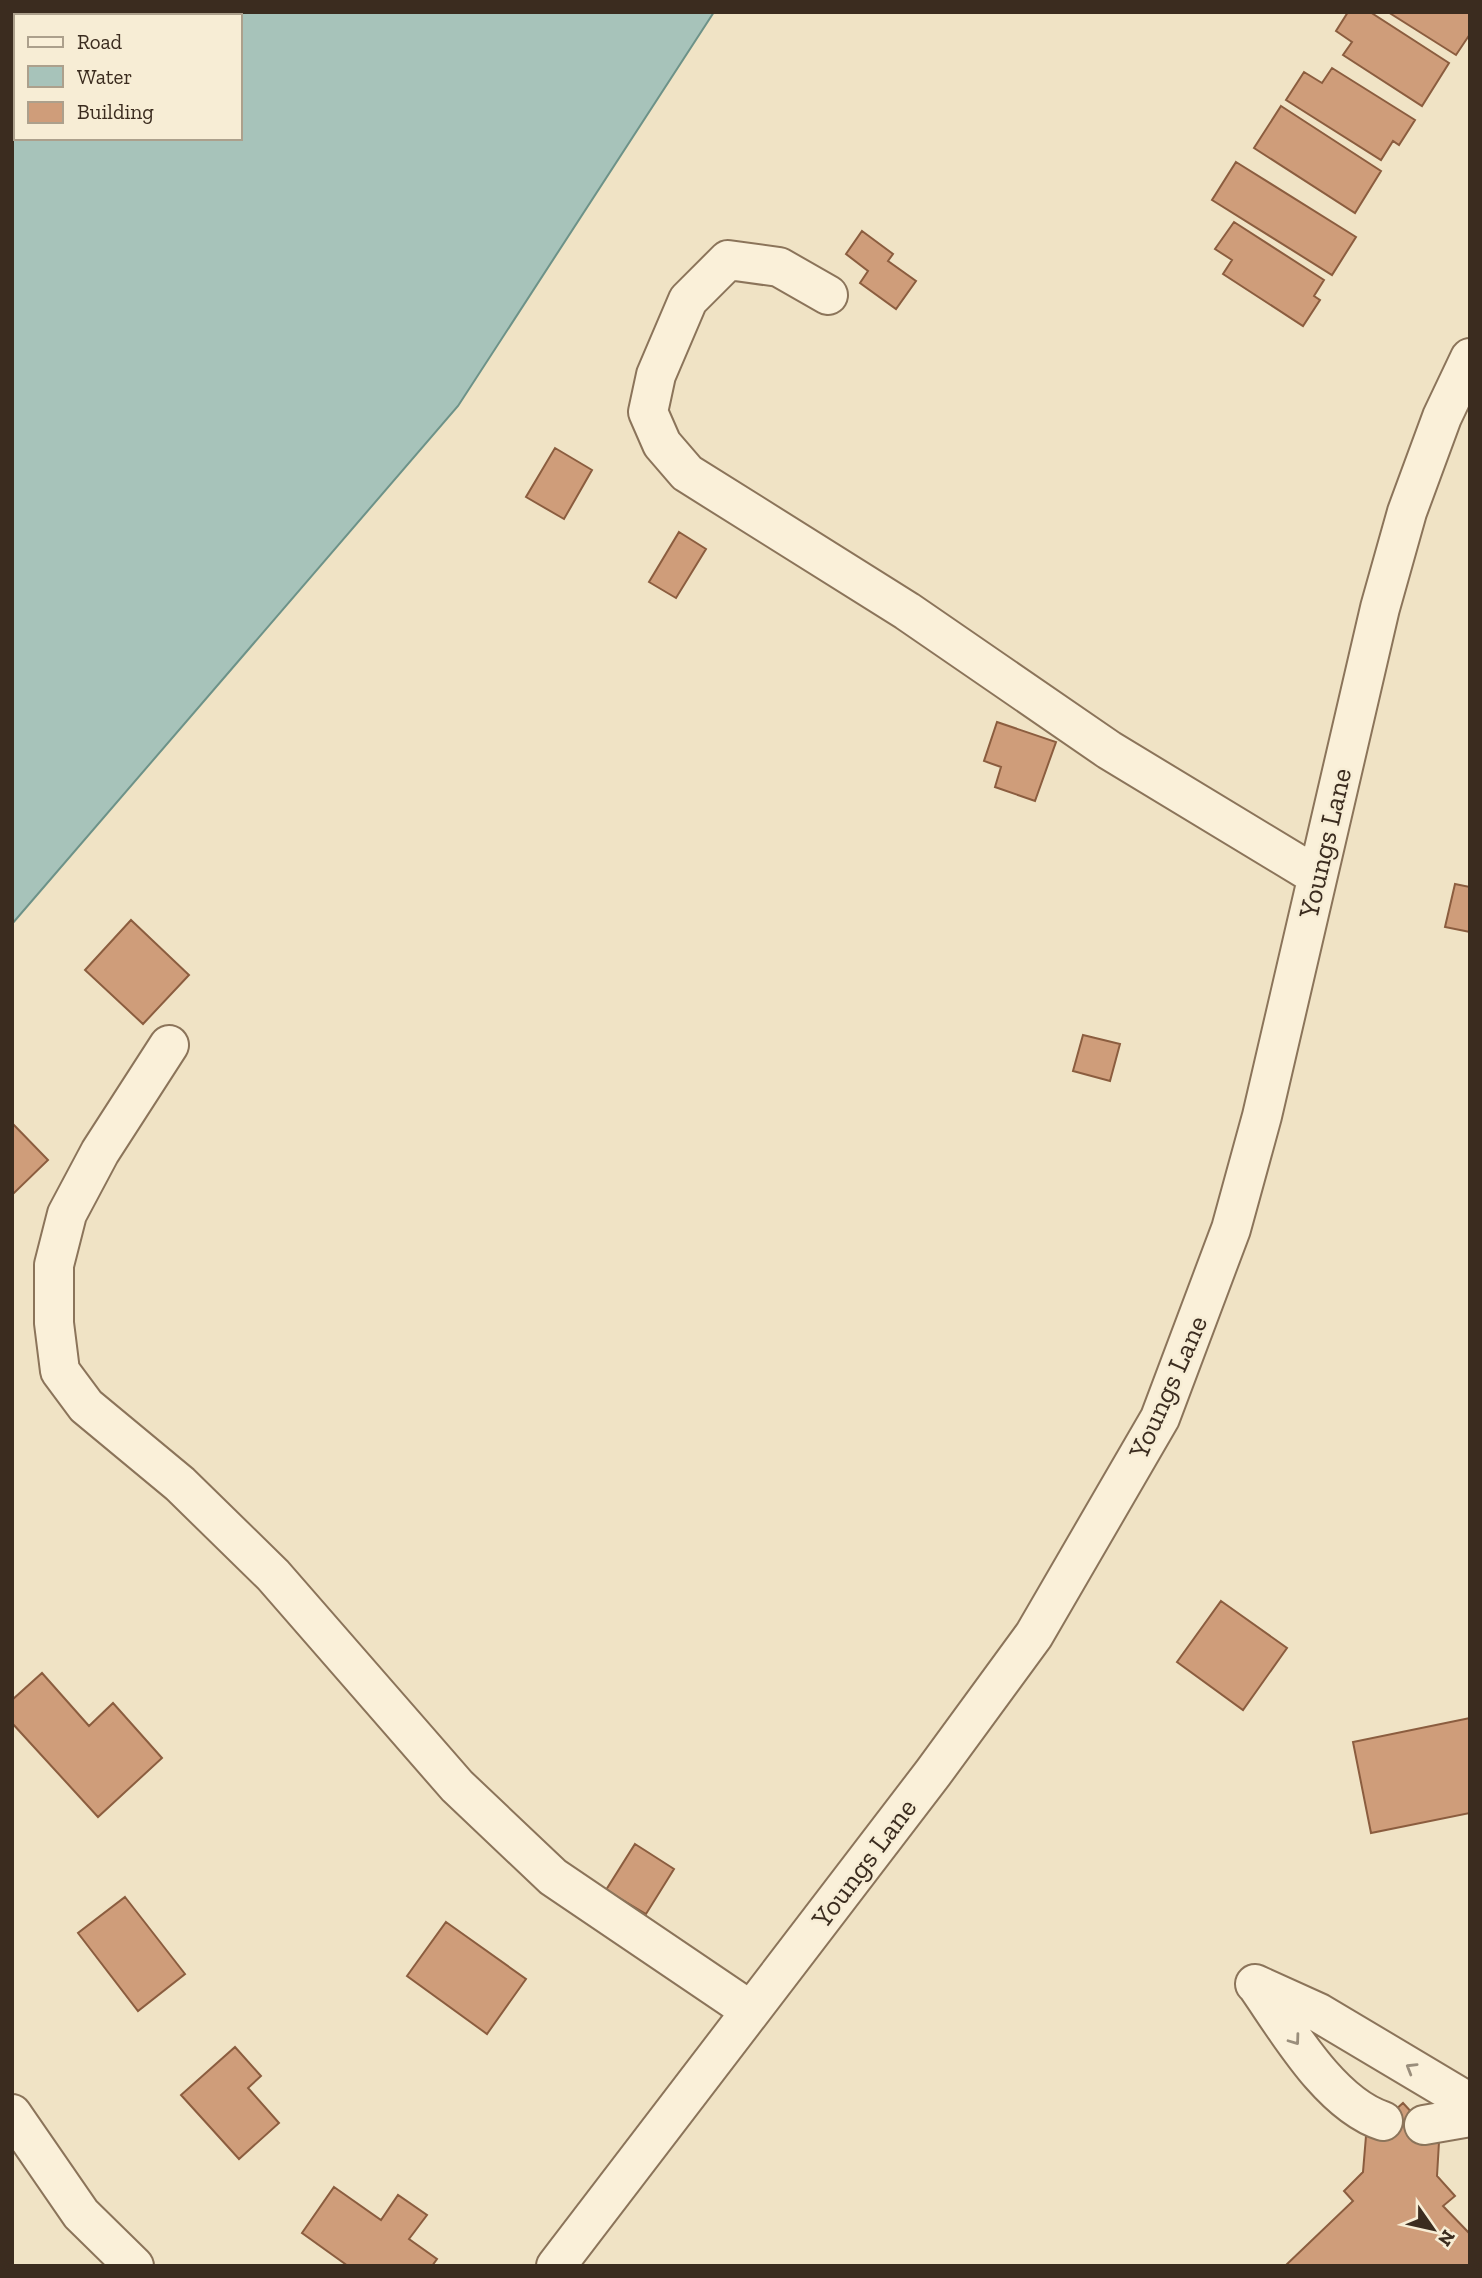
<svg xmlns="http://www.w3.org/2000/svg" width="1482" height="2278" viewBox="0 0 1482 2278" font-family="'Zilla Slab',serif">
<style>
.water{fill:#a7c3ba;stroke:#6d9288;stroke-width:2;fill-rule:evenodd}
.building{fill:#cf9d7a;stroke:#8b5d3f;stroke-width:2}
.lines{fill:none;stroke-linecap:round;stroke-linejoin:round}
.minor-casing{stroke:#8b745a;stroke-width:42}
.minor{stroke:#faf0d9;stroke-width:38}
.oneway{stroke:#9a8e7c}
.labels{text-anchor:middle;dominant-baseline:central;stroke-width:5;stroke-linejoin:round;paint-order:stroke}
.street-label{font-size:28px;fill:#3b2c1f;stroke:#f7edd5}
</style>
<rect width="100%" height="100%" fill="#f0e3c5"/>
<!-- water -->
<path class="water" d="M12 12H714L458 406 12 924ZM16 16H240V138H16Z"/>
<!-- building -->
<path class="building" d="M1348 12H1370L1449 63 1422 106 1343 55 1352 42 1336 31Z
M1388 12H1470V34L1456 55Z
M1332 68 1415 120 1399 145 1393 141 1381 160 1286 100 1304 72 1322 83Z
M1281 106 1381 171 1355 213 1254 148Z
M1236 162 1356 237 1332 275 1212 200Z
M1234 222 1324 280 1314 296 1320 300 1303 326 1223 274 1232 260 1215 249Z
M862 231 893 254 888 261 916 281 896 309 860 283 868 271 846 254Z
M555 448 592 470 564 519 526 497Z
M679 532 706 549 676 598 649 582Z
M997 722 1056 742 1035 801 995 787 1001 767 984 761Z
M1455 884 1470 887V932L1445 927Z
M131 920 189 975 143 1024 85 970Z
M1083 1035 1120 1044 1110 1081 1073 1071Z
M12 1123 48 1160 12 1195Z
M1221 1601 1287 1648 1243 1710 1177 1662Z
M42 1673 89 1726 113 1703 162 1758 98 1817 12 1723V1700Z
M1470 1718V1813L1371 1833 1353 1742Z
M635 1844 674 1869 646 1914 606 1890Z
M125 1897 185 1974 138 2011 78 1933Z
M446 1922 526 1979 487 2034 407 1976Z
M235 2047 261 2076 248 2088 279 2123 239 2159 181 2095Z
M1403 2103 1439 2142 1437 2176 1455 2196 1443 2206 1470 2234V2266H1285L1353 2201 1344 2191 1363 2172 1366 2136Z
M334 2187 381 2220 398 2195 427 2215 409 2239 437 2259 432 2266H348L302 2233Z"/>
<g class="lines">
<!-- minor casing -->
<g class="minor-casing">
<path id="minor" d="M828 295 779 267 728 260 688 300 656 375 648 412 662 444 687 473 907 611 1109 750 1317 876
M169 1045 100 1152 67 1214 54 1265V1323L60 1371 86 1406 180 1484 273 1575 457 1786 553 1877 751 2011
M1255 1984 1319 2013 1470 2103
M1257 1986C1287 2029 1330 2104 1383 2121
M12 2114 81 2214 134 2266
M1424 2125 1470 2117
M556 2266 933 1773 1034 1635 1160 1418 1231 1229 1262 1116 1380 608 1407 512 1442 417 1470 358"/>
</g>
<!-- minor -->
<use href="#minor" class="minor"/>
</g>
<!-- one-way arrows -->
<defs><path id="oneway-chevron" d="M-2-3.5L2.5 0L-2 3.5" fill="none" stroke-width="1.6" stroke-linecap="round" stroke-linejoin="round" transform="scale(1.75)"/></defs>
<g class="oneway">
<use href="#oneway-chevron" transform="translate(1295 2040) rotate(54)"/>
<use href="#oneway-chevron" transform="translate(1411 2068) rotate(-149)"/>
</g>
<g class="labels">
<!-- street labels -->
<g class="street-label">
<text transform="translate(1325 843) rotate(-77)">Youngs Lane</text>
<text transform="translate(1168 1387) rotate(-66)">Youngs Lane</text>
<text transform="translate(864 1863) rotate(-53)">Youngs Lane</text>
</g>
</g>
<!-- border -->
<rect width="1482" height="2278" fill="none" stroke="#3b2c1f" stroke-width="28"/>
<!-- legend -->
<rect x="14" y="14" width="228" height="126" fill="#f7edd5" stroke="#aca08c" stroke-width="2"/>
<rect x="28" y="37" width="35" height="10" fill="#faf0d9" stroke="#aca08c" stroke-width="2"/>
<text x="77" y="49" font-size="21" fill="#3b2c1f">Road</text>
<rect x="28" y="66" width="35" height="21" fill="#a7c3ba" stroke="#aca08c" stroke-width="2"/>
<text x="77" y="84" font-size="21" fill="#3b2c1f">Water</text>
<rect x="28" y="102" width="35" height="21" fill="#cf9d7a" stroke="#aca08c" stroke-width="2"/>
<text x="77" y="119" font-size="21" fill="#3b2c1f">Building</text>
<!-- north arrow -->
<g transform="translate(1433 2229) rotate(124)" stroke="#f7edd5" stroke-width="5" paint-order="stroke">
<path d="M0-5L12 26L0 18L-12 26Z" fill="#3b2c1f"/>
<text y="-10" font-size="19" font-weight="bold" text-anchor="middle" fill="#3b2c1f">N</text>
</g>
</svg>
